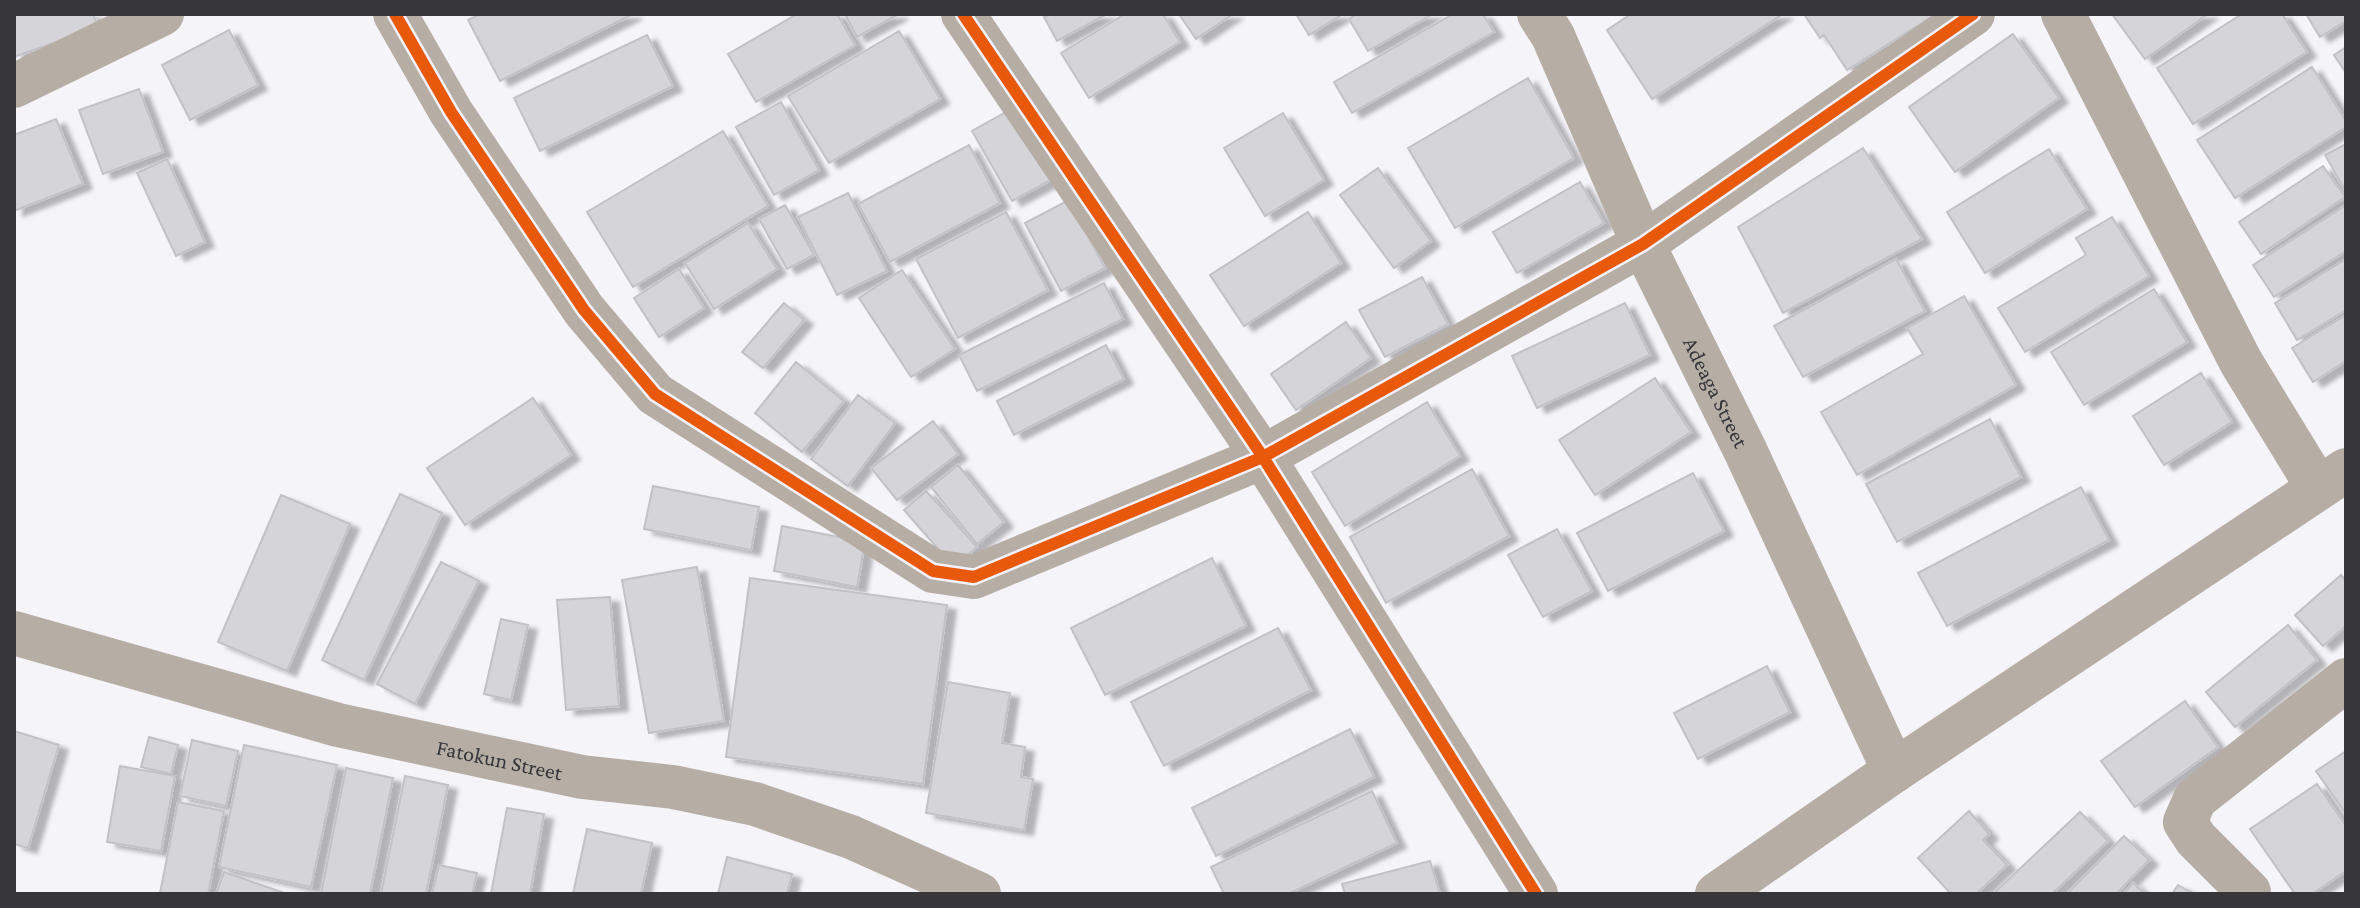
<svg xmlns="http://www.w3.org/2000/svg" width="2360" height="908" viewBox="0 0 2360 908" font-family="'Crimson Pro',serif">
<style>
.building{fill:#d5d4d9;stroke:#c2c2c6;stroke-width:2;filter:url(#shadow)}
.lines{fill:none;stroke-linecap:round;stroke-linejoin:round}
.minor{stroke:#b6aea5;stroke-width:44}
.cycleway-casing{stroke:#f2f1fc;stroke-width:17}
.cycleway{stroke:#e8590c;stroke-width:12}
.labels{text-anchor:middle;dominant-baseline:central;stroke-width:8;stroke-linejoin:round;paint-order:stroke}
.street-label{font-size:22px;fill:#37373b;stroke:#f2f1fc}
</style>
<defs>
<filter id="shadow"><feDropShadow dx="9" dy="5" stdDeviation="2" flood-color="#0004"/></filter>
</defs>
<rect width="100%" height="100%" fill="#f4f4f9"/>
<!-- building -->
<path class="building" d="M14 14H93L98 27 14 57Z
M480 14H633L500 81 468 20Z
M797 14H837L855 45 756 102 728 54Z
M845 14H899L857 37Z
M1050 14H1107L1057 41 1044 17Z
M1125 14H1163L1180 42 1089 98 1061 53Z
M1179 14H1233L1196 39Z
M1296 14H1343L1309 35Z
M1357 14H1433L1368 51 1349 19Z
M1453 14H1483L1494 32 1352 113 1334 82Z
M1631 14H1783L1652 99 1607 30Z
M1804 14 1824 15 1936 14 1847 70 1824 35 1820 38Z
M2112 14H2208L2145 59Z
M2242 14H2282L2307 52 2193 124 2157 68Z
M2306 14H2346V21L2320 37Z
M229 30 258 85 190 120 162 65Z
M899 31 940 99 829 163 788 96Z
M2013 34 2059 98 1955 172 1909 107Z
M647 35 673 86 540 151 514 98Z
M2346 47V73L2334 55Z
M2312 67 2346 121V127L2235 198 2197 140Z
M1528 78 1574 158 1455 228 1408 148Z
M139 89 163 152 103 174 79 110Z
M781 102 819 170 774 195 736 127Z
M1013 108 1053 179 1012 201 972 131Z
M1283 113 1324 180 1265 216 1224 148Z
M56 119 83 184 14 211V135Z
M723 131 768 206 633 287 587 212Z
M2346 144V192L2325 155Z
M969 145 1000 203 890 262 858 204Z
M1863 148 1922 239 1783 313 1738 227Z
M2049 149 2087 209 1985 273 1947 212Z
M167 159 205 242 176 256 137 173Z
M2323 166 2345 197 2261 254 2239 222Z
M1378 168 1431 241 1394 268 1340 195Z
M1580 182 1604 223 1517 273 1493 232Z
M848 193 887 271 837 295 798 217Z
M1069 200 1105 268 1061 291 1025 223Z
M785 205 814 255 787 269 759 219Z
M2346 205V251L2274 297 2253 265Z
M1006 212 1048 290 958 338 916 259Z
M1308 212 1341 263 1244 326 1210 275Z
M2112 217 2149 276 2025 352 1998 308 2086 255 2076 238Z
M748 223 777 269 714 309 685 263Z
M1896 259 1925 311 1803 377 1774 326Z
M2346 259V310L2297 340 2275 303Z
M679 269 704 308 659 337 634 298Z
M902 270 955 349 911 377 859 298Z
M1422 277 1448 324 1385 357 1359 310Z
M1104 283 1123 319 977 391 959 355Z
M2154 289 2187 342 2084 405 2051 352Z
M1964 296 2016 385 1857 475 1821 412 1923 354 1907 328Z
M784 303 804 320 763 368 742 352Z
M1625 303 1650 355 1537 408 1512 356Z
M2346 315V361L2313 382 2292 348Z
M1346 322 1371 358 1296 410 1271 374Z
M1106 345 1124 379 1014 435 997 401Z
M796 362 844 401 802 452 755 413Z
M2201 373 2232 422 2164 465 2133 416Z
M1655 378 1691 432 1595 495 1559 440Z
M858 395 895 423 848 486 811 459Z
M533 398 571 455 465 525 427 468Z
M1427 402 1460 456 1345 526 1312 472Z
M1990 419 2021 477 1897 542 1866 484Z
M933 421 958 454 897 500 871 468Z
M958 465 1004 522 977 544 931 487Z
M1472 469 1509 536 1386 603 1350 537Z
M1693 473 1724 531 1608 591 1577 533Z
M653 486 759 507 751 550 644 529Z
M2081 487 2109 540 1947 626 1918 573Z
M926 491 977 547 954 567 904 510Z
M400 494 442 513 364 680 322 660Z
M281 495 350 524 287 671 218 642Z
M782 526 865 542 857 587 774 571Z
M1557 529 1592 591 1543 617 1508 555Z
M1212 558 1246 626 1105 695 1071 628Z
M441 562 479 581 415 704 377 684Z
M697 567 724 721 649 733 622 580Z
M2341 575 2346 581V626L2323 646 2295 615Z
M750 578 947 605 923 784 726 757Z
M610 597 619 706 566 710 557 600Z
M501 619 528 625 511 700 484 694Z
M2288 625 2317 660 2235 727 2206 692Z
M1278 628 1311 690 1164 766 1131 702Z
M1767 666 1790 712 1698 759 1674 713Z
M948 682 1010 693 1002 743 1025 747 1021 777 1033 779 1024 830 926 813Z
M2185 701 2218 747 2135 807 2101 761Z
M1350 729 1374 777 1216 856 1192 808Z
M14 731 59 745 28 848 14 844Z
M149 737 178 745 171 774 141 767Z
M192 740 238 751 226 806 180 796Z
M244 745 337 765 311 887 219 867Z
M2346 751V814L2316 771Z
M120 766 175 776 161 851 107 842Z
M346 768 393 778 370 894H321Z
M405 776 448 785 426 894H381Z
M2317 784 2346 826V871L2312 894H2295L2250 829Z
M1372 791 1397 843 1288 894H1224L1211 867Z
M178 802 224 811 208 894 160 893Z
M507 808 544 814 530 894H491Z
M1969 811 1989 834 1983 840 2007 865 1976 894H1951L1918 858Z
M2080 812 2108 841 2052 894H1993Z
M587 829 652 843 641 894H573Z
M2124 836 2149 860 2116 894H2067Z
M727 857 792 874 787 894H718Z
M1430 861 1440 894H1345L1342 884Z
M439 865 477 873 472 894H432Z
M224 872 287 894H216Z
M2133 883 2145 894H2123Z
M2178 885 2194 894H2172Z"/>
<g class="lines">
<!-- minor -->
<g class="minor">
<path d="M395 14 451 112 584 310 655 394 933 571 974 577 1263 457 1643 244 1973 14"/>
<path d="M963 14 1263 457 1536 894"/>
<path id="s1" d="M1539 14 1553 36 1643 244 1745 450 1894 771"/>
<path d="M2063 14 2241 362 2318 488"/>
<path d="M14 86 162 14"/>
<path id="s2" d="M14 633 338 725 582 777 673 787 755 804 851 837 979 894"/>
<path d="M2249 892 2196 839 2185 822 2195 799 2346 680"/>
<path d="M1717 894 1894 771 2346 470"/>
</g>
<!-- cycleway casing -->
<g class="cycleway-casing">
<path id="cycleway" d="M395 14 451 112 584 310 655 394 933 571 974 577 1263 457 1643 244 1973 14
M963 14 1263 457 1536 894"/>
</g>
<!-- cycleway -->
<use href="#cycleway" class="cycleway"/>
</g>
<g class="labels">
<!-- street labels -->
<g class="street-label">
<text stroke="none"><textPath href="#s1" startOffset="418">Adeaga Street</textPath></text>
<text stroke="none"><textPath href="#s2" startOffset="502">Fatokun Street</textPath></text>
</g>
</g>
<!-- border -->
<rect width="2360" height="908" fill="none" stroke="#37373b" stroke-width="32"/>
</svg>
